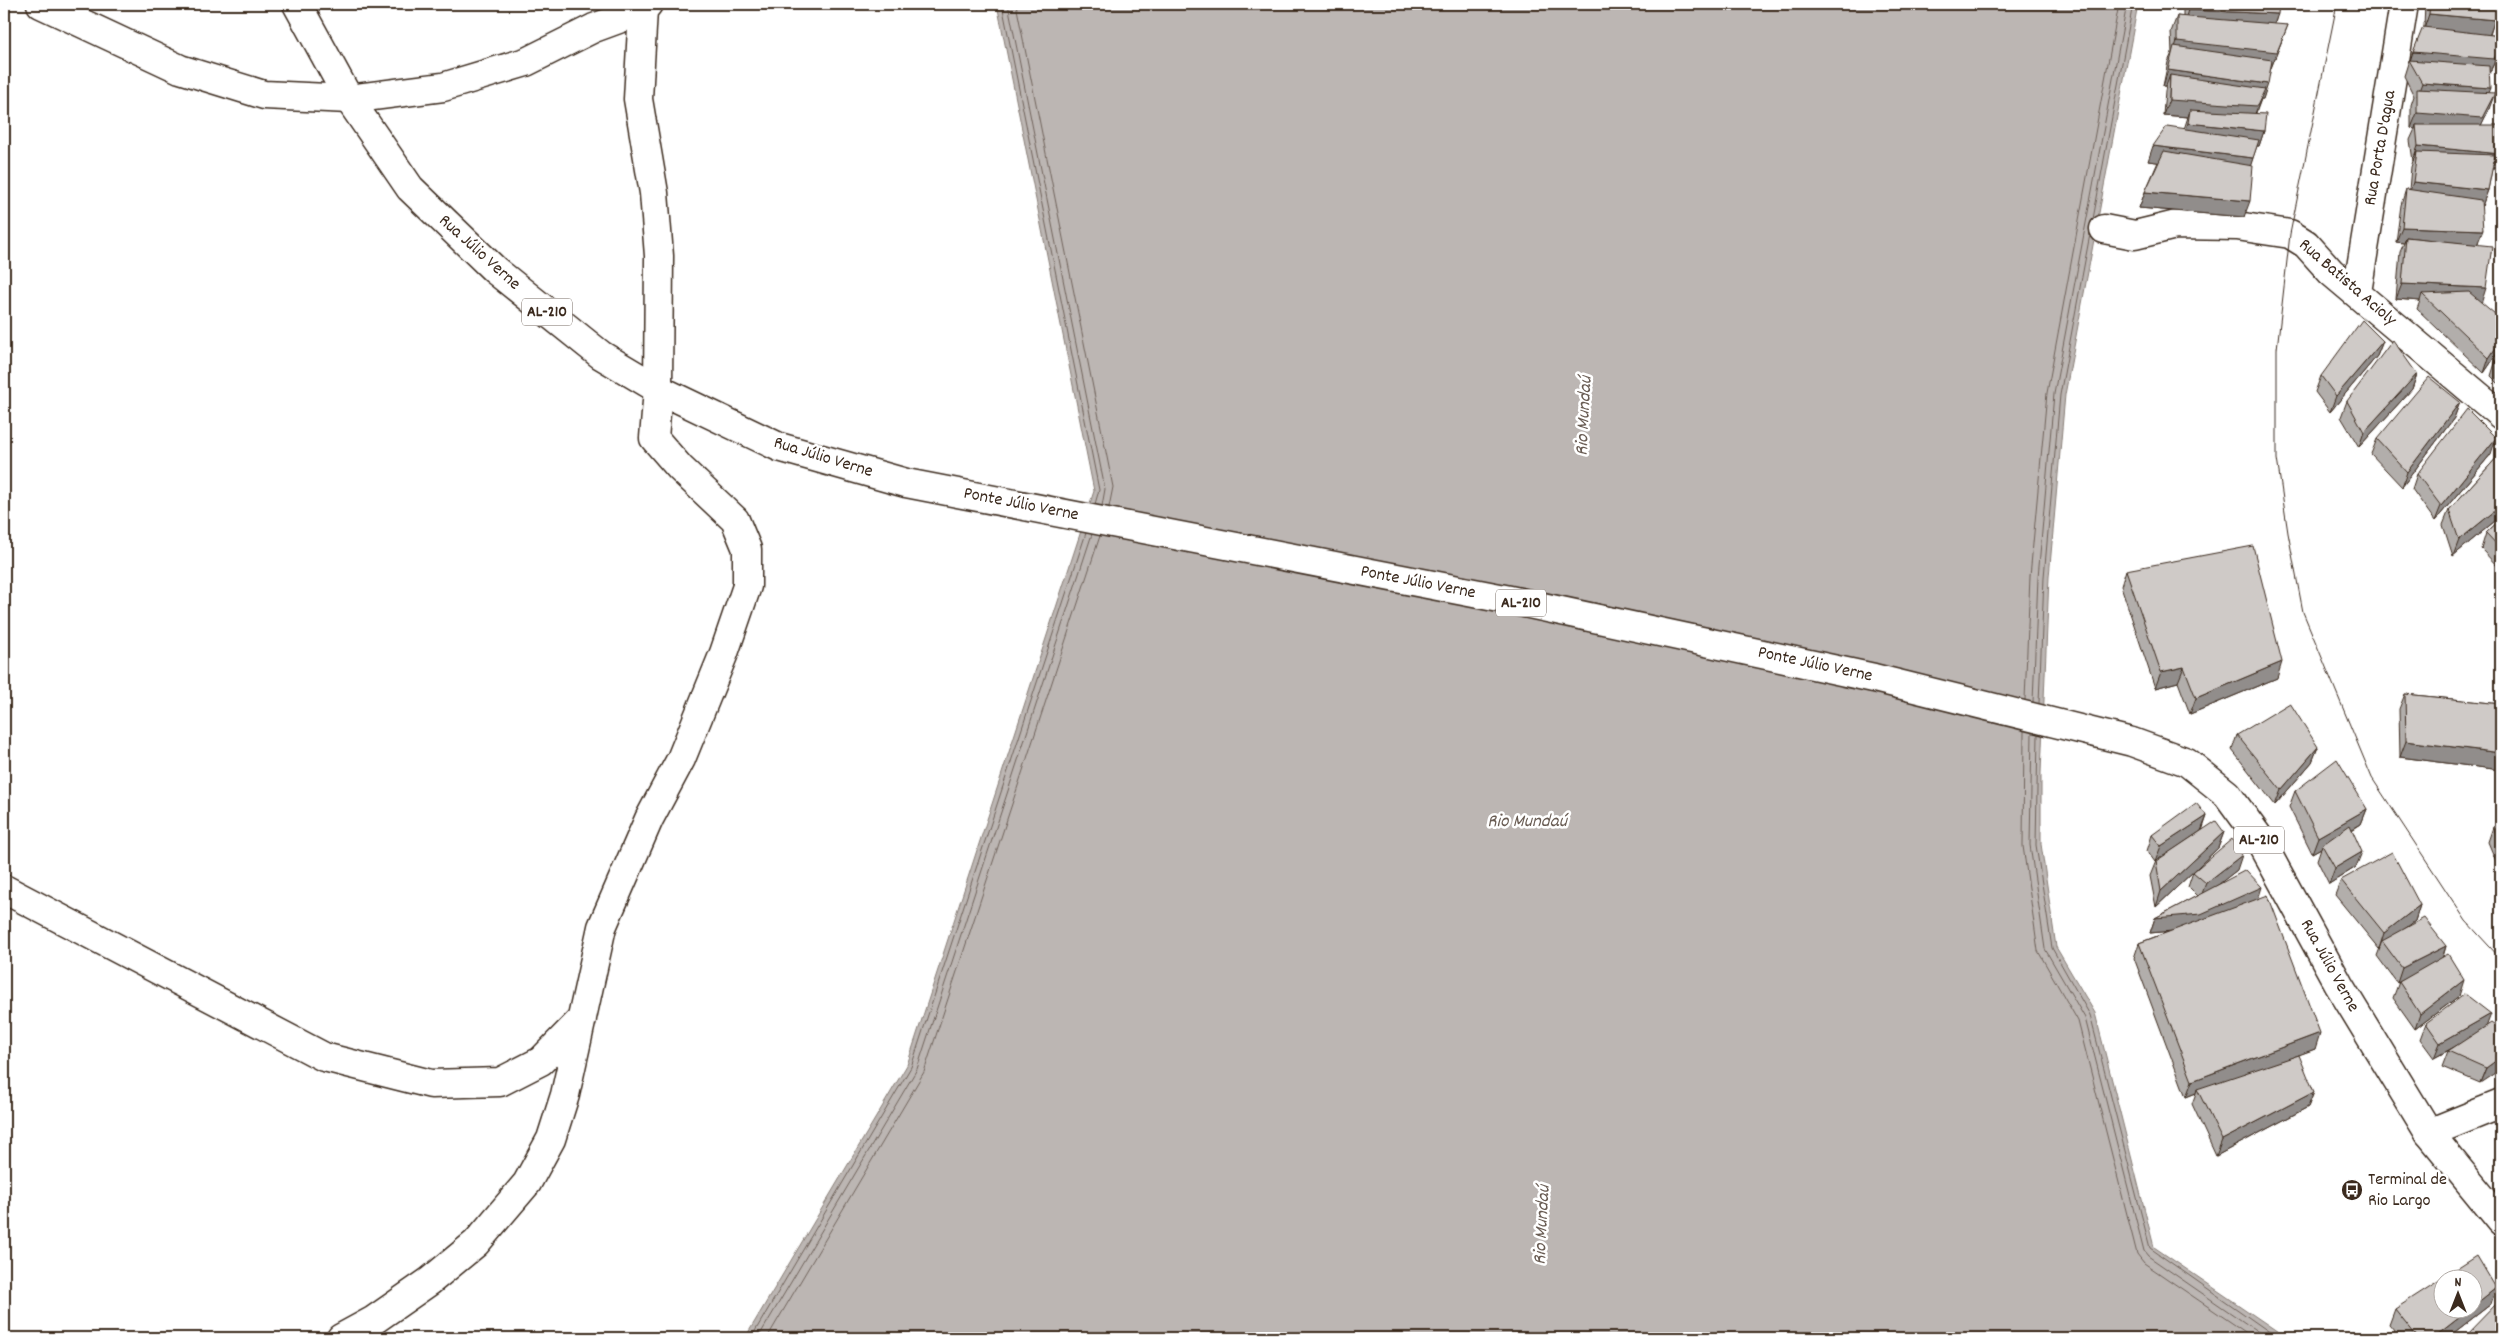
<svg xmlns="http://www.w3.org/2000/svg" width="2505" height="1342" viewBox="0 0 2505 1342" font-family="Dekko,sans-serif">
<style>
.water{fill:#bcb6b3;stroke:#887e77}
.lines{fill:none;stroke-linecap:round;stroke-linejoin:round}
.shore{stroke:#6f625a;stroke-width:1}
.minor-casing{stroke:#3b2a1e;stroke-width:31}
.tertiary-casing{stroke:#3b2a1e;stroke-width:31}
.primary-casing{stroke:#3b2a1e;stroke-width:31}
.minor{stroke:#fff;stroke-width:28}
.tertiary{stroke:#fff;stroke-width:28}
.primary{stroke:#fff;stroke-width:28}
.tram{stroke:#3b2a1e;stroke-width:1}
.wall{fill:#b2aeab;stroke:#3b2a1e}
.shaded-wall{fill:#918d8b;stroke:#3b2a1e}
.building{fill:#cfcac7;stroke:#3b2a1e}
.labels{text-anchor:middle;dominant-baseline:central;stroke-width:5;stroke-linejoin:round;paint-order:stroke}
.shield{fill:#fff;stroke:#766a62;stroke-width:1}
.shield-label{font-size:16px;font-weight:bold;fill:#3b2a1e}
.street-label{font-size:18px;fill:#3b2a1e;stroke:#fff}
.poi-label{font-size:18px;fill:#3b2a1e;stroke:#fff;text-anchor:start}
.water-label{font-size:19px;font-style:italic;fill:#685b52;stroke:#fff}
</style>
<rect width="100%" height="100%" fill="#fff"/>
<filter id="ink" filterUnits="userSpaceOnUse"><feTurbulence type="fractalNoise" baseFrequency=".02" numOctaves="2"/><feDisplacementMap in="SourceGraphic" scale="10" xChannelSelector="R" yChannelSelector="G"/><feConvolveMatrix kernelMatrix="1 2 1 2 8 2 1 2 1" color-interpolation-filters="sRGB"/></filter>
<g filter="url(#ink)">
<!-- water -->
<path class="water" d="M997 4H2138L2065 395 2049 577 2041 773V844L2056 947 2095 1013 2154 1247 2287 1338H745L907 1065 1094 491Z"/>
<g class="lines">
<!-- shore -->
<path class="shore" d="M1002 4 1099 490 1095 504
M1008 4 1105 489 1102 506
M1016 4 1113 487 1109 507
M2093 219 2133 4
M2025 700 2030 576 2047 393 2119 4
M2033 702 2038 577 2054 394 2127 4
M2039 703 2044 577 2060 395 2090 234
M2024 731 2023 846 2038 951 2078 1021 2137 1254 2144 1263 2254 1338
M2032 733 2030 845 2045 949 2085 1018 2144 1251 2148 1256 2267 1338
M2038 734 2036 845 2052 948 2090 1015 2150 1248 2278 1338
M751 1338 911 1067 1086 533
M758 1338 917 1069 1092 534
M767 1338 924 1072 1100 536"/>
<!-- minor casing -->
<g class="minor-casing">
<path id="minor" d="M41 4 180 69 264 95 349 99 443 87 526 62 594 28 643 10
M2104 229 2135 235 2176 225 2237 226 2290 234 2306 244 2331 272 2501 415
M2357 292 2404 4
M4 889 324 1057 431 1084 500 1082 541 1061 582 1019
M341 1338 374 1320 430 1281 476 1243 527 1183 551 1139 565 1095 602 927 649 819 681 759 724 653 747 586V549L735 520 680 468 654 438 658 389 659 256 654 193 638 99 643 10 648 4"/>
</g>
<!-- tertiary casing -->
<g class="tertiary-casing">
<path id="tertiary" d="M2429 1133 2501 1104"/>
</g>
<!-- primary casing -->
<g class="primary-casing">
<path id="primary" d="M297 4 349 99 410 188 495 270 601 355 658 389 779 447 906 483 1510 600 1874 678 2132 742 2187 762 2227 794 2257 835 2339 985 2429 1133 2501 1221"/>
</g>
<!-- minor -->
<use href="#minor" class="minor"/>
<!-- tertiary -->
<use href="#tertiary" class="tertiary"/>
<!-- primary -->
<use href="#primary" class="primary"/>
<!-- tram -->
<path class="tram" d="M2337 4 2290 234 2277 349V459L2288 533 2303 612 2372 778 2466 921 2501 959"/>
</g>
<!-- wall -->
<path class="wall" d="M2183 4H2279L2275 24 2282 40 2271 68 2263 99H2261L2256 113 2264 131 2259 146H2257L2250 166 2244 217 2139 208 2145 192 2158 162 2148 161 2184 129 2188 117 2163 115 2165 91 2166 86H2163L2168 62 2172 53 2171 32 2177 16 2183 17Z
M2425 4H2499L2490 35 2501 36V49L2489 74 2488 93 2489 109 2481 125 2492 169 2488 190 2482 206 2481 205 2478 245 2481 302 2501 348 2484 373 2417 309 2420 301 2396 299 2400 252 2404 243 2396 242 2401 205 2406 189 2409 190 2411 167 2413 161 2410 140 2415 129 2411 128V105L2414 96 2404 76 2409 60H2410L2424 27Z
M2383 341 2377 356 2330 412 2315 392 2321 376Z
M2496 360 2501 365V386L2491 376Z
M2417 374 2412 389 2359 447 2341 417 2347 401Z
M2460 402 2454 418 2402 487 2371 454 2377 439Z
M2501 453V516L2453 556 2443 525 2449 510Z
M2491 454 2435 521 2412 489 2417 474Z
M2501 519V570L2481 549 2486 533Z
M2126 570 2277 678 2190 714 2178 682 2155 688 2121 586Z
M2405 694 2501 704V770L2400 757 2399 709Z
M2237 735 2318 747 2312 762 2275 805 2232 750Z
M2295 791 2367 809 2361 824 2352 830 2356 867 2329 884 2317 860 2321 848 2312 853 2289 807Z
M2207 816 2202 831 2224 832 2218 848 2156 907 2150 876 2156 861 2155 862 2147 851 2152 835Z
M2493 827H2501V873L2488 842Z
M2237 870 2217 885 2258 898 2315 1049 2289 1058 2314 1092 2308 1107 2216 1156 2192 1104 2196 1093 2186 1097 2134 958 2139 943 2170 931 2150 933 2155 918 2197 896 2188 887 2193 872Z
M2341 880 2420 905 2415 921 2404 929 2446 946 2443 957 2459 996 2415 1029 2393 998 2399 982 2401 981 2397 983 2377 956 2380 948 2379 949 2335 895Z
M2426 1023 2486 1027 2501 1030 2480 1083 2442 1067 2448 1051 2455 1047 2434 1058 2420 1039Z
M2491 1304 2447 1338H2400L2389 1325 2395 1309Z"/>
<!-- shaded-wall -->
<path class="shaded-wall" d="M2188 10 2278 14 2272 30 2183 26Z
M2429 14 2495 20 2489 36 2424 29Z
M2288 25 2271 68 2172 57 2177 41Z
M2501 45 2500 52 2488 75 2410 61 2413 52Z
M2168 70 2268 84 2263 99H2261L2252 121 2190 110 2188 117 2163 115 2169 100 2170 75 2166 86H2163Z
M2422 83 2490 88 2484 103 2417 96Z
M2495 93 2489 109 2477 134 2416 125 2415 129 2411 128 2417 113Z
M2188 123 2264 131 2259 146 2183 139Z
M2153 146 2253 158 2248 174 2148 161Z
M2418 146 2501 154V170L2416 161 2417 152 2413 161Z
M2413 182 2488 190 2482 206 2408 197Z
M2145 192 2250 201 2244 217 2139 208Z
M2402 227 2483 230 2477 245 2406 237 2404 243 2396 242Z
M2402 284 2486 288 2481 304 2422 294 2420 301 2396 299Z
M2501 340V348L2484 373 2489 358Z
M2383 341 2377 356 2330 412 2336 396Z
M2417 374 2412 389 2359 447 2364 432Z
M2460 402 2454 418 2402 487 2407 472Z
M2496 438 2491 454 2435 521 2441 506Z
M2501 506V516L2453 556 2459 540Z
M2282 662 2277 678 2190 714 2196 698Z
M2184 667 2178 682 2155 688 2161 672Z
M2406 741 2501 753V770L2400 757Z
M2318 747 2312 762 2275 805 2281 790Z
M2367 809 2361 824 2323 846 2322 845 2321 848 2312 853 2318 837Z
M2207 816 2201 831 2155 862 2161 846Z
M2224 832 2218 848 2156 907 2161 891Z
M2362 852 2356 867 2329 884 2335 868Z
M2242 855 2237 870 2200 899 2206 883Z
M2262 887 2257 903 2195 929 2150 933 2155 918Z
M2420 905 2415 921 2385 944 2382 941 2379 949 2384 933Z
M2446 946 2441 962 2397 983 2402 968Z
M2464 980 2459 996 2415 1029 2420 1014Z
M2491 1014 2485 1030 2434 1058 2440 1043Z
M2320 1033 2315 1049 2199 1092 2197 1089 2196 1093 2186 1097 2192 1081Z
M2501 1057V1069L2480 1083 2486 1068Z
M2314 1092 2308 1107 2216 1156 2222 1140Z
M2496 1288 2491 1304 2447 1338H2433L2469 1310H2472V1307Z"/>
<!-- building -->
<path class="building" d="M2188 4H2279L2278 14 2188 10Z
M2430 4H2499L2495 20 2429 14Z
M2177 16 2288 25 2277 52 2177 41Z
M2423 27 2501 36V45L2494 59 2413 52Z
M2174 46 2272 60 2268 84 2168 70Z
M2409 60 2489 66 2490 88 2422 83Z
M2170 75 2265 89 2257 106 2169 100Z
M2417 89 2495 93 2482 118 2417 113Z
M2190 110 2266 114 2264 131 2188 123Z
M2416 125H2501V154L2418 146Z
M2167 126 2259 140 2253 158 2153 146Z
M2164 151 2253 166 2250 201 2145 192Z
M2417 152 2495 155 2488 190 2413 182Z
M2406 189 2481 200 2483 230 2402 227Z
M2406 237 2492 246 2486 288 2402 284Z
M2469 292 2501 319V340L2489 358 2422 294Z
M2362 320 2383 341 2336 396 2321 376Z
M2393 340 2417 374 2364 432 2347 401Z
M2501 356V365L2496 360Z
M2429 377 2460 402 2407 472 2377 439Z
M2467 409 2496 438 2441 506 2417 474Z
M2501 453V506L2459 540 2449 510Z
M2501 519V549L2486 533Z
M2253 546 2282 662 2196 698 2184 667 2161 672 2126 570Z
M2405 694 2501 704V753L2406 741Z
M2290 703 2318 747 2281 790 2237 735Z
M2337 759 2367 809 2318 837 2295 791Z
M2196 803 2207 816 2161 846 2152 835Z
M2216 821 2224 832 2161 891 2156 861Z
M2350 825 2362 852 2335 868 2322 845Z
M2493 827H2501V845Z
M2232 839 2242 855 2206 883 2193 872Z
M2392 852 2420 905 2384 933 2341 880Z
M2246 870 2262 887 2201 914 2155 918Z
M2268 895 2320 1033 2192 1081 2139 943Z
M2424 918 2446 946 2402 968 2382 941Z
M2448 954 2464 980 2420 1014 2399 982Z
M2465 994 2491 1014 2440 1043 2426 1023Z
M2491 1023 2501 1030V1057L2486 1068 2448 1051Z
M2299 1055 2314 1092 2222 1140 2197 1089Z
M2477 1256 2496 1288 2472 1307V1280H2442V1310H2469L2433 1338H2418L2395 1309Z
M2501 1299V1338H2463Z"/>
</g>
<!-- icons -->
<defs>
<g id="bus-disc" transform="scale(1.125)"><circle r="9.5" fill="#3b2a1e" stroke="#fff"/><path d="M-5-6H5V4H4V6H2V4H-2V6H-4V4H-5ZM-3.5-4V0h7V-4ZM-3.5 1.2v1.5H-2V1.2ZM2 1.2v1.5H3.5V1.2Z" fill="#fff"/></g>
</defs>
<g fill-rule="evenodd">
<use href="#bus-disc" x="2352" y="1190"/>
</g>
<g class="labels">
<!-- shield labels -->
<g class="shield">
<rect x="522" y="298.5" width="50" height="27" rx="4"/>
<rect x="1496" y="589.5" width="50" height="27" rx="4"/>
<rect x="2234" y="826.5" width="50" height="27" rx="4"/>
</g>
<g class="shield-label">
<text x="547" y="312">AL-210</text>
<text x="1521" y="603">AL-210</text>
<text x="2259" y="840">AL-210</text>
</g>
<!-- street labels -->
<g class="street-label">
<text transform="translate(2381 148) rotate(-80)">Rua Porta D'agua</text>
<text transform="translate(479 253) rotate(42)">Rua Júlio Verne</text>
<text transform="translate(2347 283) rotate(41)">Rua Batista Acioly</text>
<text transform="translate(823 458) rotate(17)">Rua Júlio Verne</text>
<text transform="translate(1021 505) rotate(11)">Ponte Júlio Verne</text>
<text transform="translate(1418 583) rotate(11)">Ponte Júlio Verne</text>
<text transform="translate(1815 665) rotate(12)">Ponte Júlio Verne</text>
<text transform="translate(2329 966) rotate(61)">Rua Júlio Verne</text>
</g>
<!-- poi labels -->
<g class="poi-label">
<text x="2368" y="1180">Terminal de<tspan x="2368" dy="21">Rio Largo</tspan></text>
</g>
<!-- water labels -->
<g class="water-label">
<text transform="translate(1585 416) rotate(-87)">Rio Mundaú</text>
<text x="1527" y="822">Rio Mundaú</text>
<text transform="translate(1543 1225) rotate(-87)">Rio Mundaú</text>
</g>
</g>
<!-- margin -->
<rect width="2505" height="1342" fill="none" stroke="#fff" stroke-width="20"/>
<rect x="10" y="10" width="2485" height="1322" fill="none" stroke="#3b2a1e" stroke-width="2" filter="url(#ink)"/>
<!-- north arrow -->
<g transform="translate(2458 1294)"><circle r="24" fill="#ffffff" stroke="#b1aaa5"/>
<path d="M0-4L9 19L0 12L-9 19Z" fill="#3b2a1e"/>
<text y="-8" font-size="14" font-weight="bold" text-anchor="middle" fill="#3b2a1e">N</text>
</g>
</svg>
